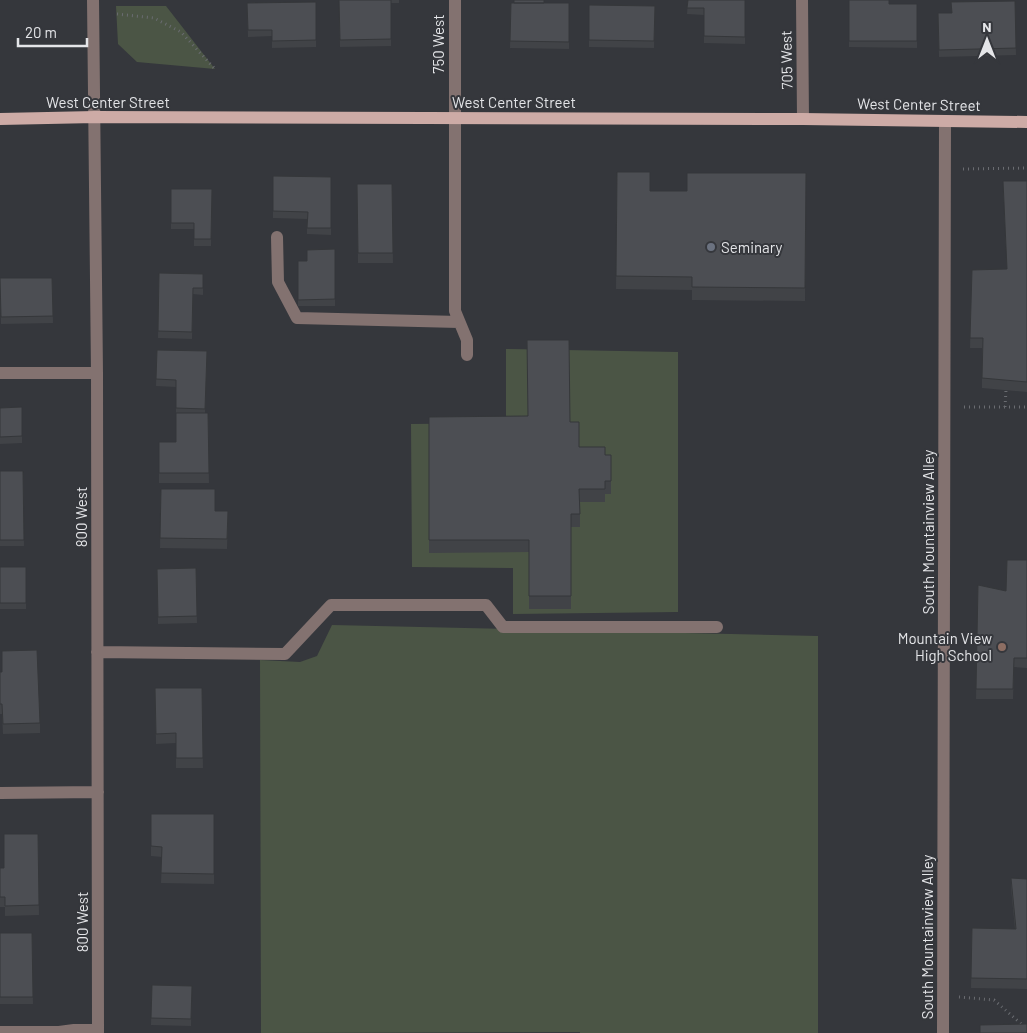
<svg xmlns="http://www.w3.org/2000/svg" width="1027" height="1033" viewBox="0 0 1027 1033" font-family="Barlow,sans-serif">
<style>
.green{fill:#4b5545}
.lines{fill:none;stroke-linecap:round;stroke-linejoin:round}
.path{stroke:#6a6c71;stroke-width:3;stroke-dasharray:1 4;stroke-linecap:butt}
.minor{stroke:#837270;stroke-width:12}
.major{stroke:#cdaba6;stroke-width:12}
.wall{fill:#414347}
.building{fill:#4c4e53;stroke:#35373a}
.worship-dot{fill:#6b7280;stroke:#35373c;stroke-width:2}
.education-dot{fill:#8d6e63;stroke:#35373c;stroke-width:2}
.labels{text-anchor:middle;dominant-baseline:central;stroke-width:4;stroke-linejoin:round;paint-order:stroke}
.street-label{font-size:15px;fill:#e4e5e8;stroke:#35373c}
.poi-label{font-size:15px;fill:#e4e5e8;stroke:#35373c;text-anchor:start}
</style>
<rect width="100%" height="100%" fill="#35373c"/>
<!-- green -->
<path class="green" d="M116 6H166L215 69 137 62 118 44Z
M506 349 678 352V612L513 614V568L412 567 411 424 506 423Z
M332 625 818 636V1033H580V1032L261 1033 260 660 300 662 317 656Z"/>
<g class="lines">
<!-- path -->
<path class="path" d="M117 14 154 18 181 32 215 69
M963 169 1027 168
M964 407H1027
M1005 407 1006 390
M959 997 994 1000 1027 1029"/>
<!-- minor -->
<path class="minor" d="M93 0 97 373 98 1033
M455 0V311L467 340V355
M802 0 803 119
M277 237 278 282 297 318 459 322
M0 373H97
M97 652 285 654 331 605H486L503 627H717
M0 793 98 792
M0 1032H59L74 1030H98
M943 1033 945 121"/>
<!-- major -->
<path class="major" d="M0 119 95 117 803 119 1027 122"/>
</g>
<!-- wall -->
<path class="wall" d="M339 0H399V3H391V46L340 47Z
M688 0H745V44L704 43V15L687 14Z
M849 0 889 4H917V48L849 47Z
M1015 1 1016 55 939 57 938 13H951Z
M316 2V47L272 48V36L248 37 247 3Z
M511 3H569V49L510 48Z
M589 5 655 6 654 48 589 47Z
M617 172 650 191H687L806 173 805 301 692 300V290L616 289Z
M273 176 331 177V235L307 234V219L273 218Z
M1003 181H1027V392L982 388V348H970L972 270 1007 269Z
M357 184H392L393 263H358Z
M171 189H212L211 246H194V229H171Z
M335 249V306H298V261H307Z
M159 273 203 274V295L193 294 192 339 158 338Z
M0 278H52L53 323 1 324Z
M157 350 207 351 205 413H208L209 483H159V442H176V387L156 386Z
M22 407V443L0 444V408Z
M429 417 570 422 579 447 605 455H611V494H605V502H580V527H571V609H529V552L429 553Z
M0 471H23L24 546H0Z
M161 489 215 511H228L227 549 160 548Z
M1027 560V668L1014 667 1013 699H976L978 585 1006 591Z
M0 567H26V609H0Z
M196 568 197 623 158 624 157 569Z
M2 651 40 723V733L3 734 2 714H0V672H2Z
M155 688H202L203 768H176V743L156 744Z
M151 814H214V884L161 883 162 857 151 856Z
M38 834 39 915 5 916V907H0V868H4Z
M1011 878 1027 879V989L971 988 972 928 1015 929 1011 888Z
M0 933H32L33 1004H0Z
M152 985 192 986 191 1026 151 1025Z"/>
<!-- building -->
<path class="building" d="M339 0H391V39L340 40Z
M514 0H544V3H514Z
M688 0H745V37L704 36V8H687Z
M849 0H889V4H917V41H849Z
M1015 1 1016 48 939 50 938 13H952L951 2Z
M316 2V40L272 41V30H248L247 3Z
M511 3H569V42L510 41Z
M589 5 655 6 654 41 589 40Z
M617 172H650V191H687V173H806L805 288 692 287V277L616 276Z
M273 176 331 177V228H307L308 212 273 211Z
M1003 181H1027V382L982 378 983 338H970L972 270 1007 269Z
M357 184H392L393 253H358Z
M171 189H212L211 239H194V223H171Z
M335 249V299L298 300V261H307V250Z
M159 273 203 274V288H193L192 332 158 331Z
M0 278H52L53 316 1 317Z
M527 340H569L570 422H579V447H605V455H611V481H605V489H579L580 514H571V596H529V540H429V417L528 416Z
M157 350 207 351 205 409 176 408V380L156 379Z
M22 407V436L0 437V408Z
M176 413H208L209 473H159V442H176Z
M0 471H23L24 540H0Z
M161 489H215V511H228L227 539 160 538Z
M1007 560H1027V658H1014L1013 689H976L978 585 1006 591Z
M0 567H26V603H0Z
M196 568 197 616 158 617 157 569Z
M37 650 40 723 3 724 2 704H0V672H2V651Z
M155 688H202L203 758H176V733L156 734Z
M151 814H214V874L161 873 162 847 151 846Z
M4 834H38L39 905 5 906V897H0V868H4Z
M1011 878 1027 879V979L971 978 972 928 1016 929Z
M0 933H32L33 997H0Z
M152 985 192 986 191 1019 151 1018Z
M1027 1024V1033H980V1025Z"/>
<!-- markers -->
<circle class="worship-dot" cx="711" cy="247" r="5"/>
<circle class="education-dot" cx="1002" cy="647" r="5"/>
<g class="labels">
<!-- street labels -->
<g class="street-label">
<text transform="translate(438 44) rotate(-90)">750 West</text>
<text transform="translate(786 60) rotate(-91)">705 West</text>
<text x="108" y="102">West Center Street</text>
<text x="514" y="102">West Center Street</text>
<text transform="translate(919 104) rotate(1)">West Center Street</text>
<text transform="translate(81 517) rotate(-90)">800 West</text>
<text transform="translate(928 532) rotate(-90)">South Mountainview Alley</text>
<text transform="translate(82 922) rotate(-90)">800 West</text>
<text transform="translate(927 937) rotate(-90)">South Mountainview Alley</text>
</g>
<!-- poi labels -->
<g class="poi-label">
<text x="721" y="247">Seminary</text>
<text x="992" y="638" text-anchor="end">Mountain View<tspan x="992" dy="17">High School</tspan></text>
</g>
</g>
<!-- north arrow -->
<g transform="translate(987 40)" stroke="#35373c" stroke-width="4" paint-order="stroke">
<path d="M0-4L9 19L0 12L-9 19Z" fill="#e4e5e8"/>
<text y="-8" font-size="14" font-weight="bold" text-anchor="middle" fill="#e4e5e8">N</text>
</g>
<!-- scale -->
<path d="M18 38v8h69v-8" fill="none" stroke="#e4e5e8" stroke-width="2.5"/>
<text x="25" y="38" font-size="15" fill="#e4e5e8" stroke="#35373c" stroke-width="4" paint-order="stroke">20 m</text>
</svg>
